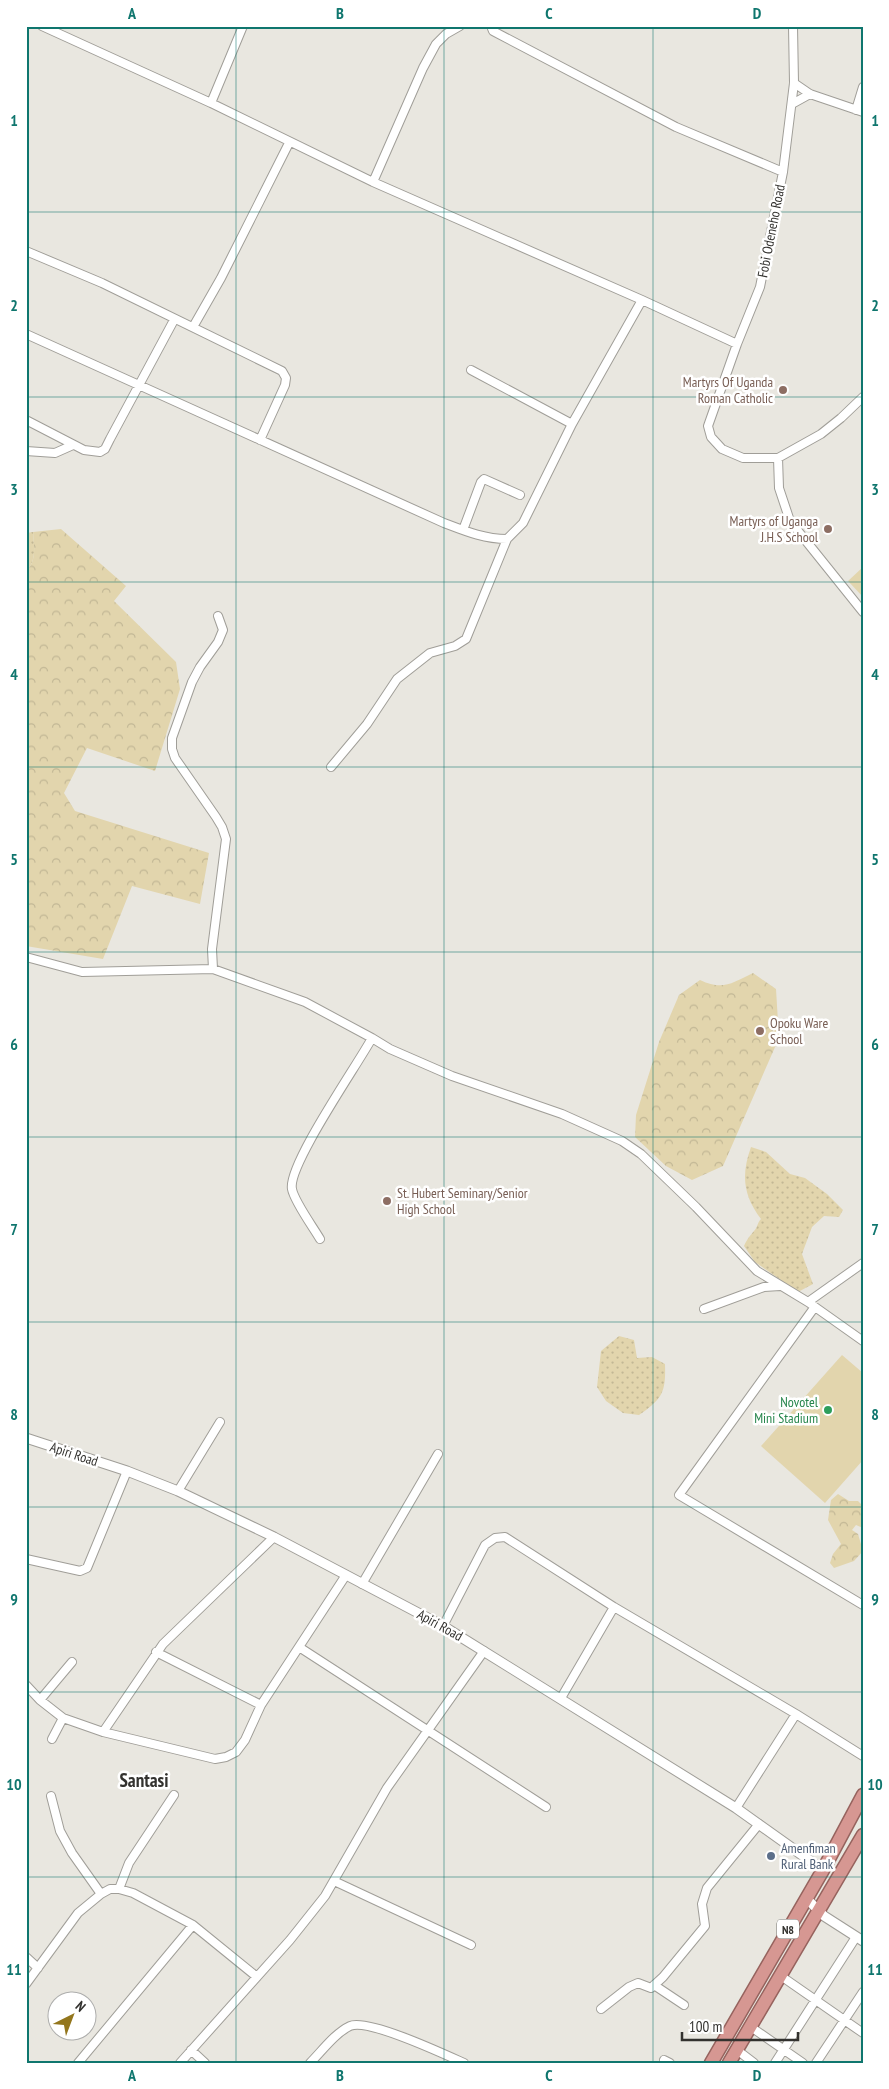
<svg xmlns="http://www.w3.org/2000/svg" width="889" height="2089" viewBox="0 0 889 2089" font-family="'PT Sans Narrow',sans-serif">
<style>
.grass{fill:url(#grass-dots)}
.forest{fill:url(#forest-crowns)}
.green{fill:#e2d5ad}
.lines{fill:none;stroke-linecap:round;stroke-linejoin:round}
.minor-casing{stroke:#a09e98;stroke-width:10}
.tertiary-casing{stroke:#a09e98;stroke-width:11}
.trunk-casing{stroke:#96635e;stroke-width:15}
.minor{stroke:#fff;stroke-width:8}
.tertiary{stroke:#fff;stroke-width:9}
.trunk{stroke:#d69792;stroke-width:12}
.grid{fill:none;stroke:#0f766e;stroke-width:1;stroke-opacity:0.55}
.education-dot{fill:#8d6e63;stroke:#fff;stroke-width:2}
.leisure-dot{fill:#2e9e5b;stroke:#fff;stroke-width:2}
.service-dot{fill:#5c6f8a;stroke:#fff;stroke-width:2}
.labels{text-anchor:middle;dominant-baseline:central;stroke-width:5;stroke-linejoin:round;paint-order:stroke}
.shield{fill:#fff;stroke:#70706d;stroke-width:1}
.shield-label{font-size:12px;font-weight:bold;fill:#33322f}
.street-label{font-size:14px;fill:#33322f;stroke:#fff}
.education-label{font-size:14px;fill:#785e54;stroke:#fff;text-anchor:end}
.leisure-label{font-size:14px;fill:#27864d;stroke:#fff;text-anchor:end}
.service-label{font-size:14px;fill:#4e5e75;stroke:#fff;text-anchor:start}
.district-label{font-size:19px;font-weight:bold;fill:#33322f;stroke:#fff}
.neatline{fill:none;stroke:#0f766e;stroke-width:2}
.grid-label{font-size:16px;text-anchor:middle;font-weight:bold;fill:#0f766e}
</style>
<defs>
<pattern id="grass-dots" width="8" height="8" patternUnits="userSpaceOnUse" patternTransform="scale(1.25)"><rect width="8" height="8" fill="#e2d5ad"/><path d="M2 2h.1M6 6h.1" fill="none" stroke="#c2b795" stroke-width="1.8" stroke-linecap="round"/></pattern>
<pattern id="forest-crowns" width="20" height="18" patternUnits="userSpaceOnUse" patternTransform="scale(1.25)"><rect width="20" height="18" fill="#e2d5ad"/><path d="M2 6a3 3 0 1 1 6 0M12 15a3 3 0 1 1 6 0" fill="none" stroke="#c2b795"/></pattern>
</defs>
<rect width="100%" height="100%" fill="#e9e7e0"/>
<!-- grass -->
<path class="grass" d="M33 532C34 544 37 562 26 571V533Z
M751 1147 766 1152 790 1174 805 1178 827 1194 843 1210 839 1217 824 1216 812 1227 802 1254 813 1284 798 1292 755 1262 744 1246C747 1239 750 1236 754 1231 758 1227 757 1223 761 1219 743 1195 741 1175 751 1147Z
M619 1336 634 1340 637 1358 652 1357 665 1364C666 1393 662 1399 639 1415L623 1413 606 1401 597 1387 601 1351Z"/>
<!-- forest -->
<path class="forest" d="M61 529 126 586 114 601 176 662 180 689 155 771 87 748 64 793 75 811 209 853 200 904 132 886 103 959 26 946V571C37 562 34 544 33 532Z
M753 973 776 989 779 1038 723 1166 692 1180 666 1166 635 1137 636 1115 659 1042 679 995 700 980C723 991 732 983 753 973Z
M838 1494 849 1501H858L863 1506V1528L856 1525 852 1530 858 1534 863 1551 854 1561 834 1568 830 1563 833 1554 841 1544 828 1520 831 1500Z"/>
<!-- green -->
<path class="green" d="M863 567V597L848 581Z
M842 1355 863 1373V1460L825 1503 761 1446Z"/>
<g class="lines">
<!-- minor casing -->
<g class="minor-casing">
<path id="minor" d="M42 26 211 103 373 182 642 300 737 344
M491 26 493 31 676 127 783 172
M793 26 794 83 783 172 760 287 737 344 708 426 711 437 722 449 743 458H778L821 434 841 418 863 397
M794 83 810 94 863 112
M211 103 243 26
M792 104 810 94
M856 110 863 87
M373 182 423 68 436 44 446 34 460 26
M26 251 102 283 282 371 286 378 285 385 260 440
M193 327 221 278 289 143
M26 334 444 523C465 531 484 539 507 539L523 523 572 424 642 300
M471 370 572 424
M26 420 84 450 100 452 105 449 110 439 174 320
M26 451 55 453 73 445
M778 458 779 488 790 521 863 612
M463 530 481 482 484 479 520 495
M218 616 223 630 218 642 200 667 192 682 172 738V749L175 758 216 817 222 827 226 839 212 949 213 969 305 1002 372 1038
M331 767 367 724 397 679 430 653 455 646 466 639 507 539
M26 957 82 972 213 969
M320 1239C313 1227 294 1201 292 1189 287 1166 358 1064 372 1038L390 1049 452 1076 562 1114 622 1141 641 1154 696 1207 757 1271 808 1302 863 1341
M808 1302 863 1263
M814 1308 679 1495 863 1605
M704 1309 764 1287 780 1286
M178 1491 220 1422
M26 1559 80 1571 87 1568 127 1471
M362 1584 438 1454
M443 1626 485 1545 495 1538 505 1537 614 1607 796 1714 863 1756
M299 1647 546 1807
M156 1652 261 1705
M26 1685 40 1700 63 1718 103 1732 215 1759 226 1757 236 1752 245 1740 261 1705 346 1575
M561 1698 614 1607
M40 1700 72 1662
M103 1732 163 1644 274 1537
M52 1739 63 1718
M51 1796 60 1831 72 1853 101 1894
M736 1808 796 1714
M334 1881 471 1945
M119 1889 129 1863 174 1795
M26 1957 38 1968
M781 1976 863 2033
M26 1984 78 1913 101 1894 110 1889H119L133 1893 193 1925 257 1977
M654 1985 684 2005
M601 2009 629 1987 638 1983 651 1988 663 1977 705 1926 702 1904 707 1888 759 1824
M751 2027 803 2063
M191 2050 205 2063
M737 2050 754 2063
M664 2060 670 2063
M78 2063 193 1925
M180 2063 290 1940 325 1896 387 1788 484 1651
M310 2063C322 2051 335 2033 350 2026 367 2018 444 2054 464 2063
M775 2063 856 1937
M816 2063 863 1992"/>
</g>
<!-- tertiary casing -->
<g class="tertiary-casing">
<path id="tertiary" d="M26 1438 127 1471 178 1491 274 1537 443 1626 736 1808 823 1870
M806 1898 824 1916 863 1941"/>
</g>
<!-- trunk casing -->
<g class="trunk-casing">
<path id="trunk" d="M711 2063 823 1870 863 1795
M729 2063 863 1835"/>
</g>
<!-- minor -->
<use href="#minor" class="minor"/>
<!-- tertiary -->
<use href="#tertiary" class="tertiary"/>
<!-- trunk -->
<use href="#trunk" class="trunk"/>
</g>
<!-- grid -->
<path class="grid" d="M236 26V2063M444 26V2063M653 26V2063M26 212H863M26 397H863M26 582H863M26 767H863M26 952H863M26 1137H863M26 1322H863M26 1507H863M26 1692H863M26 1877H863"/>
<!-- markers -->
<g class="education-dot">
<circle cx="783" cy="390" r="5"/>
<circle cx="828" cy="529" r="5"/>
<circle cx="760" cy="1031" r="5"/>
<circle cx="387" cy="1201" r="5"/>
</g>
<circle class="leisure-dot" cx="828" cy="1410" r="5"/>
<circle class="service-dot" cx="771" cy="1856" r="5"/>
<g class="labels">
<!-- shield labels -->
<rect class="shield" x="777" y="1919.5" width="22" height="19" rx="4"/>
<g class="shield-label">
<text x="788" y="1929">N8</text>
</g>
<!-- street labels -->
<g class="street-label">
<text transform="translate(771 231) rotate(-79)">Fobi Odeneho Road</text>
<text transform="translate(74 1454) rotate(18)">Apiri Road</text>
<text transform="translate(440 1625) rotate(29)">Apiri Road</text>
</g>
<!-- education labels -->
<g class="education-label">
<text x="773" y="382">Martyrs Of Uganda<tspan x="773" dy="16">Roman Catholic</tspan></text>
<text x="818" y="521">Martyrs of Uganga<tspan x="818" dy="16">J.H.S School</tspan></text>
<text x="770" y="1023" text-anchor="start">Opoku Ware<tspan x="770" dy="16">School</tspan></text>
<text x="397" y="1193" text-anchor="start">St. Hubert Seminary/Senior<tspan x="397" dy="16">High School</tspan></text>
</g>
<!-- leisure labels -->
<g class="leisure-label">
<text x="818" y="1402">Novotel<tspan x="818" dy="16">Mini Stadium</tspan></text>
</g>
<!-- service labels -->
<g class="service-label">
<text x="781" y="1848">Amenfiman<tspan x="781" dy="16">Rural Bank</tspan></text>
</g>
<!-- district labels -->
<g class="district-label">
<text x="144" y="1780">Santasi</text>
</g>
</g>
<!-- border -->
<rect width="889" height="2089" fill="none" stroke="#ffffff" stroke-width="55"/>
<!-- north arrow -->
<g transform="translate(72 2016) rotate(42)"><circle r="24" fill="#ffffff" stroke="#adadac"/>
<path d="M0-4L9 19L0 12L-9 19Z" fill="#93761d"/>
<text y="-8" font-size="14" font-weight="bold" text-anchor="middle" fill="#33322f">N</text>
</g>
<!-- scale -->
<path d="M682 2032v8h116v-8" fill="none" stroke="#33322f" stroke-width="2.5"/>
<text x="689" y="2032" font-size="15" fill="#33322f" stroke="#ffffff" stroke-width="4" paint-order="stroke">100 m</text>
<rect x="28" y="28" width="834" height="2034" class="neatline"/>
<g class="grid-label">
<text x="132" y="19">A</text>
<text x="340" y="19">B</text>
<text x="549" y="19">C</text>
<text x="757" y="19">D</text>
<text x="14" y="126">1</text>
<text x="875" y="126">1</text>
<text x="14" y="311">2</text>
<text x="875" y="311">2</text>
<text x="14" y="495">3</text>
<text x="875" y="495">3</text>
<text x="14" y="680">4</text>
<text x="875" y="680">4</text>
<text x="14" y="865">5</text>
<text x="875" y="865">5</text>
<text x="14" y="1050">6</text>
<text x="875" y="1050">6</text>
<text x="14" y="1235">7</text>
<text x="875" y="1235">7</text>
<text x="14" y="1420">8</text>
<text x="875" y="1420">8</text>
<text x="14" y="1605">9</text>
<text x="875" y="1605">9</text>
<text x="14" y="1790">10</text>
<text x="875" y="1790">10</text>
<text x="14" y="1975">11</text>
<text x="875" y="1975">11</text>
<text x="132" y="2081">A</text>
<text x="340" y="2081">B</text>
<text x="549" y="2081">C</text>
<text x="757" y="2081">D</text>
</g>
</svg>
